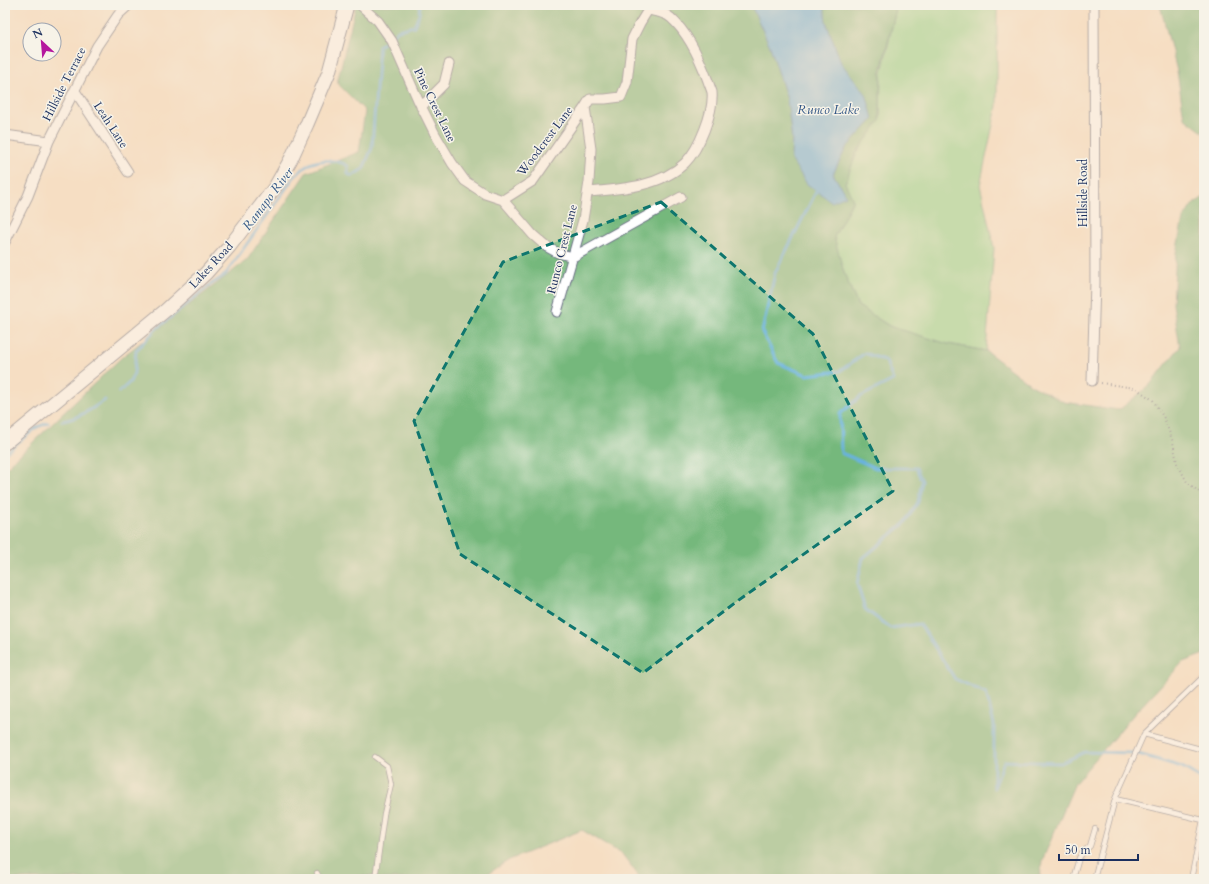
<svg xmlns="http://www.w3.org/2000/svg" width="1209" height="884" viewBox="0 0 1209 884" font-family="Cardo,serif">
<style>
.green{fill:#91d791;stroke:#568378}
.forest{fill:#74b87b;stroke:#48746c}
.water{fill:#69b2e1;stroke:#4270a0}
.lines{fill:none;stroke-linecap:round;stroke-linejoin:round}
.stream{stroke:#69b2e1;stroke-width:3}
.lane-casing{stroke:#676c81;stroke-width:6}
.street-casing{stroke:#676c81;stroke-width:11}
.secondary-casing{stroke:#676c81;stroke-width:15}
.path{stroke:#676c81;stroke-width:2;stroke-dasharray:1 3;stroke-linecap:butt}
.lane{stroke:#fff;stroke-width:4.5}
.street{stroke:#fff;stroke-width:9}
.secondary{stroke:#fff;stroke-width:13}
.marked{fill:none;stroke:#0f766e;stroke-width:3;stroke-dasharray:8 5;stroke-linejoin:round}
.labels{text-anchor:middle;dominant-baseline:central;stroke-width:3;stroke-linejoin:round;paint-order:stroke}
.street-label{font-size:12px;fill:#1b2f5e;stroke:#f7f3e8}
.water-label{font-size:13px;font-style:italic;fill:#325685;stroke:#f7f3e8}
</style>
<rect width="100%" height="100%" fill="#f7f3e8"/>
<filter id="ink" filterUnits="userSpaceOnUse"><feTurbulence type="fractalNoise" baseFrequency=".025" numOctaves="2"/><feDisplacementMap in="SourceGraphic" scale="8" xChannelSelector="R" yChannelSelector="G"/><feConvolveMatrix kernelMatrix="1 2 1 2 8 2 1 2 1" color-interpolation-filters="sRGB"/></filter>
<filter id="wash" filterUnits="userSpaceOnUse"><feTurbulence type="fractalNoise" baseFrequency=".012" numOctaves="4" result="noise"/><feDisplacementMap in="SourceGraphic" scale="16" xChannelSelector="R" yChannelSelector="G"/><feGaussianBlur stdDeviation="0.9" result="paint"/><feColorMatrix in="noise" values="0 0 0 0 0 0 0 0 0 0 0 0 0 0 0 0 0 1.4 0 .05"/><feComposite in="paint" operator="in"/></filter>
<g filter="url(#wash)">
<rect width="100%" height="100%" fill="#f5dec3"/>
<!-- green -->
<path class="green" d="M895 5 997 6V106L980 185 994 248 986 351 948 344 891 327 858 306 844 273 834 237 853 200 845 183 857 152 880 120 881 77 896 9Z"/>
<!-- forest -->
<path class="forest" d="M356 5H751L770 46 787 99 792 139 791 160 846 196 833 174 846 148 873 119 866 95 841 63 826 22 824 5H895L896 9 881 71 880 92V121L857 152 845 183 853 200 834 237 844 273 858 306 889 326 948 344 986 351 1031 385 1064 402 1119 410 1149 386 1180 347 1173 304 1176 253 1183 219 1193 204 1204 197V654L1183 662 1134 714 1075 783 1042 861 1040 879H641L622 854 582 830 509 860 480 879H5V469L122 357 247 260 306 173 359 152 365 111 337 83Z
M1160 5H1204V133L1184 118 1177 71Z"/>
<!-- water -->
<path class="water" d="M751 5H824L826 22 841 63 866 94 873 119 846 148 833 174 846 196 832 202 807 184 791 159 792 139 787 99 770 46Z"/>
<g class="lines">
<!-- stream -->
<path class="stream" d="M394 34 398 30 414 26 419 14 420 5
M818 188 775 273 762 332 778 363 807 375 840 371 865 353 886 361 893 380 860 397 840 414 841 453 876 468H916L922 481 918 502 905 523 863 558 857 584 865 609 890 628 920 624 955 679 986 693 994 724V788L1004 761 1061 763 1085 752 1135 753 1182 767 1204 780
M119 392 130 382 134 373 136 351 140 346 157 328 210 285 225 275 294 177C299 173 304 167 310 164 321 159 337 159 348 166V174L352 176 363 169 372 148 379 46 383 43
M62 421C77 419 92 409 105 400
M5 453 37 427 48 423"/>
</g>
</g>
<g filter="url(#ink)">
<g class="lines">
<!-- lane casing -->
<g class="lane-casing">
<path id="lane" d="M1144 734 1204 750
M1115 799 1144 734 1204 676
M317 873 320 879
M356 879 375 875
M375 879 384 814 391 784 387 766 375 757
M1073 879 1079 858 1083 852 1090 846 1095 829
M1094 879 1115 799 1203 820 1191 879"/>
</g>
<!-- street casing -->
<g class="street-casing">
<path id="street" d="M360 5 378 21 392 41 418 100 435 134 452 163 465 181 485 194 503 200 533 235 547 247 558 253 573 257 681 197
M75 91 128 172
M421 107 444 84 449 64
M5 135 49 141 97 46 118 15 129 5
M503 200 533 181 585 107
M5 242 28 196 49 141
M557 312 583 220 589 182 591 149 585 107 590 99H605L621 97 627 82 632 39 640 23 648 10C656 12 665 12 671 18 689 34 700 59 708 81 709 84 711 89 712 92 714 112 699 149 685 163 660 187 621 189 588 192
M1092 381 1095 282 1094 5"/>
</g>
<!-- secondary casing -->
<g class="secondary-casing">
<path id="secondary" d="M5 443 166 310 206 273 229 247 275 187 291 159 307 124 329 72 347 5"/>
</g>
<!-- path -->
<path class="path" d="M1101 383 1135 388 1153 400 1164 418 1173 442 1177 463 1187 482 1204 496"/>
<!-- lane -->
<use href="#lane" class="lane"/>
<!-- street -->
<use href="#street" class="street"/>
<!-- secondary -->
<use href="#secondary" class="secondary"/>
</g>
</g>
<!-- marked area -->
<path d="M0 0H1209V884H0ZM661 202 813 334 893 491 736 602 643 673 460 554 414 421 503 262Z" fill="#f5dec3" fill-opacity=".55" fill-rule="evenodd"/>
<path class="marked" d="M661 202 813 334 893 491 736 602 643 673 460 554 414 421 503 262Z"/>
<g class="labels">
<!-- street labels -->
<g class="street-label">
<text transform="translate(64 84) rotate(-63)">Hillside Terrace</text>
<text transform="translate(435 105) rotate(64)">Pine Crest Lane</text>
<text transform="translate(111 125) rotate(57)">Leah Lane</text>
<text transform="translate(545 141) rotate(-53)">Woodcrest Lane</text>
<text transform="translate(1083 193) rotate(-90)">Hillside Road</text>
<text transform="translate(562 249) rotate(-76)">Runco Crest Lane</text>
<text transform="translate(211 265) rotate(-47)">Lakes Road</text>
</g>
<!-- water labels -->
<g class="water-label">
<text x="828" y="110">Runco Lake</text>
<text transform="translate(268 199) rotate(-53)">Ramapo River</text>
</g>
</g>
<!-- margin -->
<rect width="1209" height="884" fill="none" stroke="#f7f3e8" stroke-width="20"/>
<!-- north arrow -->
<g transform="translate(42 42) rotate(334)"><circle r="19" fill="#f7f3e8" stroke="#9fa5b1"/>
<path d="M0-3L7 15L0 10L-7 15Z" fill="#b5179e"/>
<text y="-6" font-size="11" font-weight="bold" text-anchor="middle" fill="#1b2f5e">N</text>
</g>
<!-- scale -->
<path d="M1059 854v6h79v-6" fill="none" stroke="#1b2f5e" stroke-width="2"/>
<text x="1065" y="854" font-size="12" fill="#1b2f5e" stroke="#f7f3e8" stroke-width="3" paint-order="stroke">50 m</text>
</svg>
